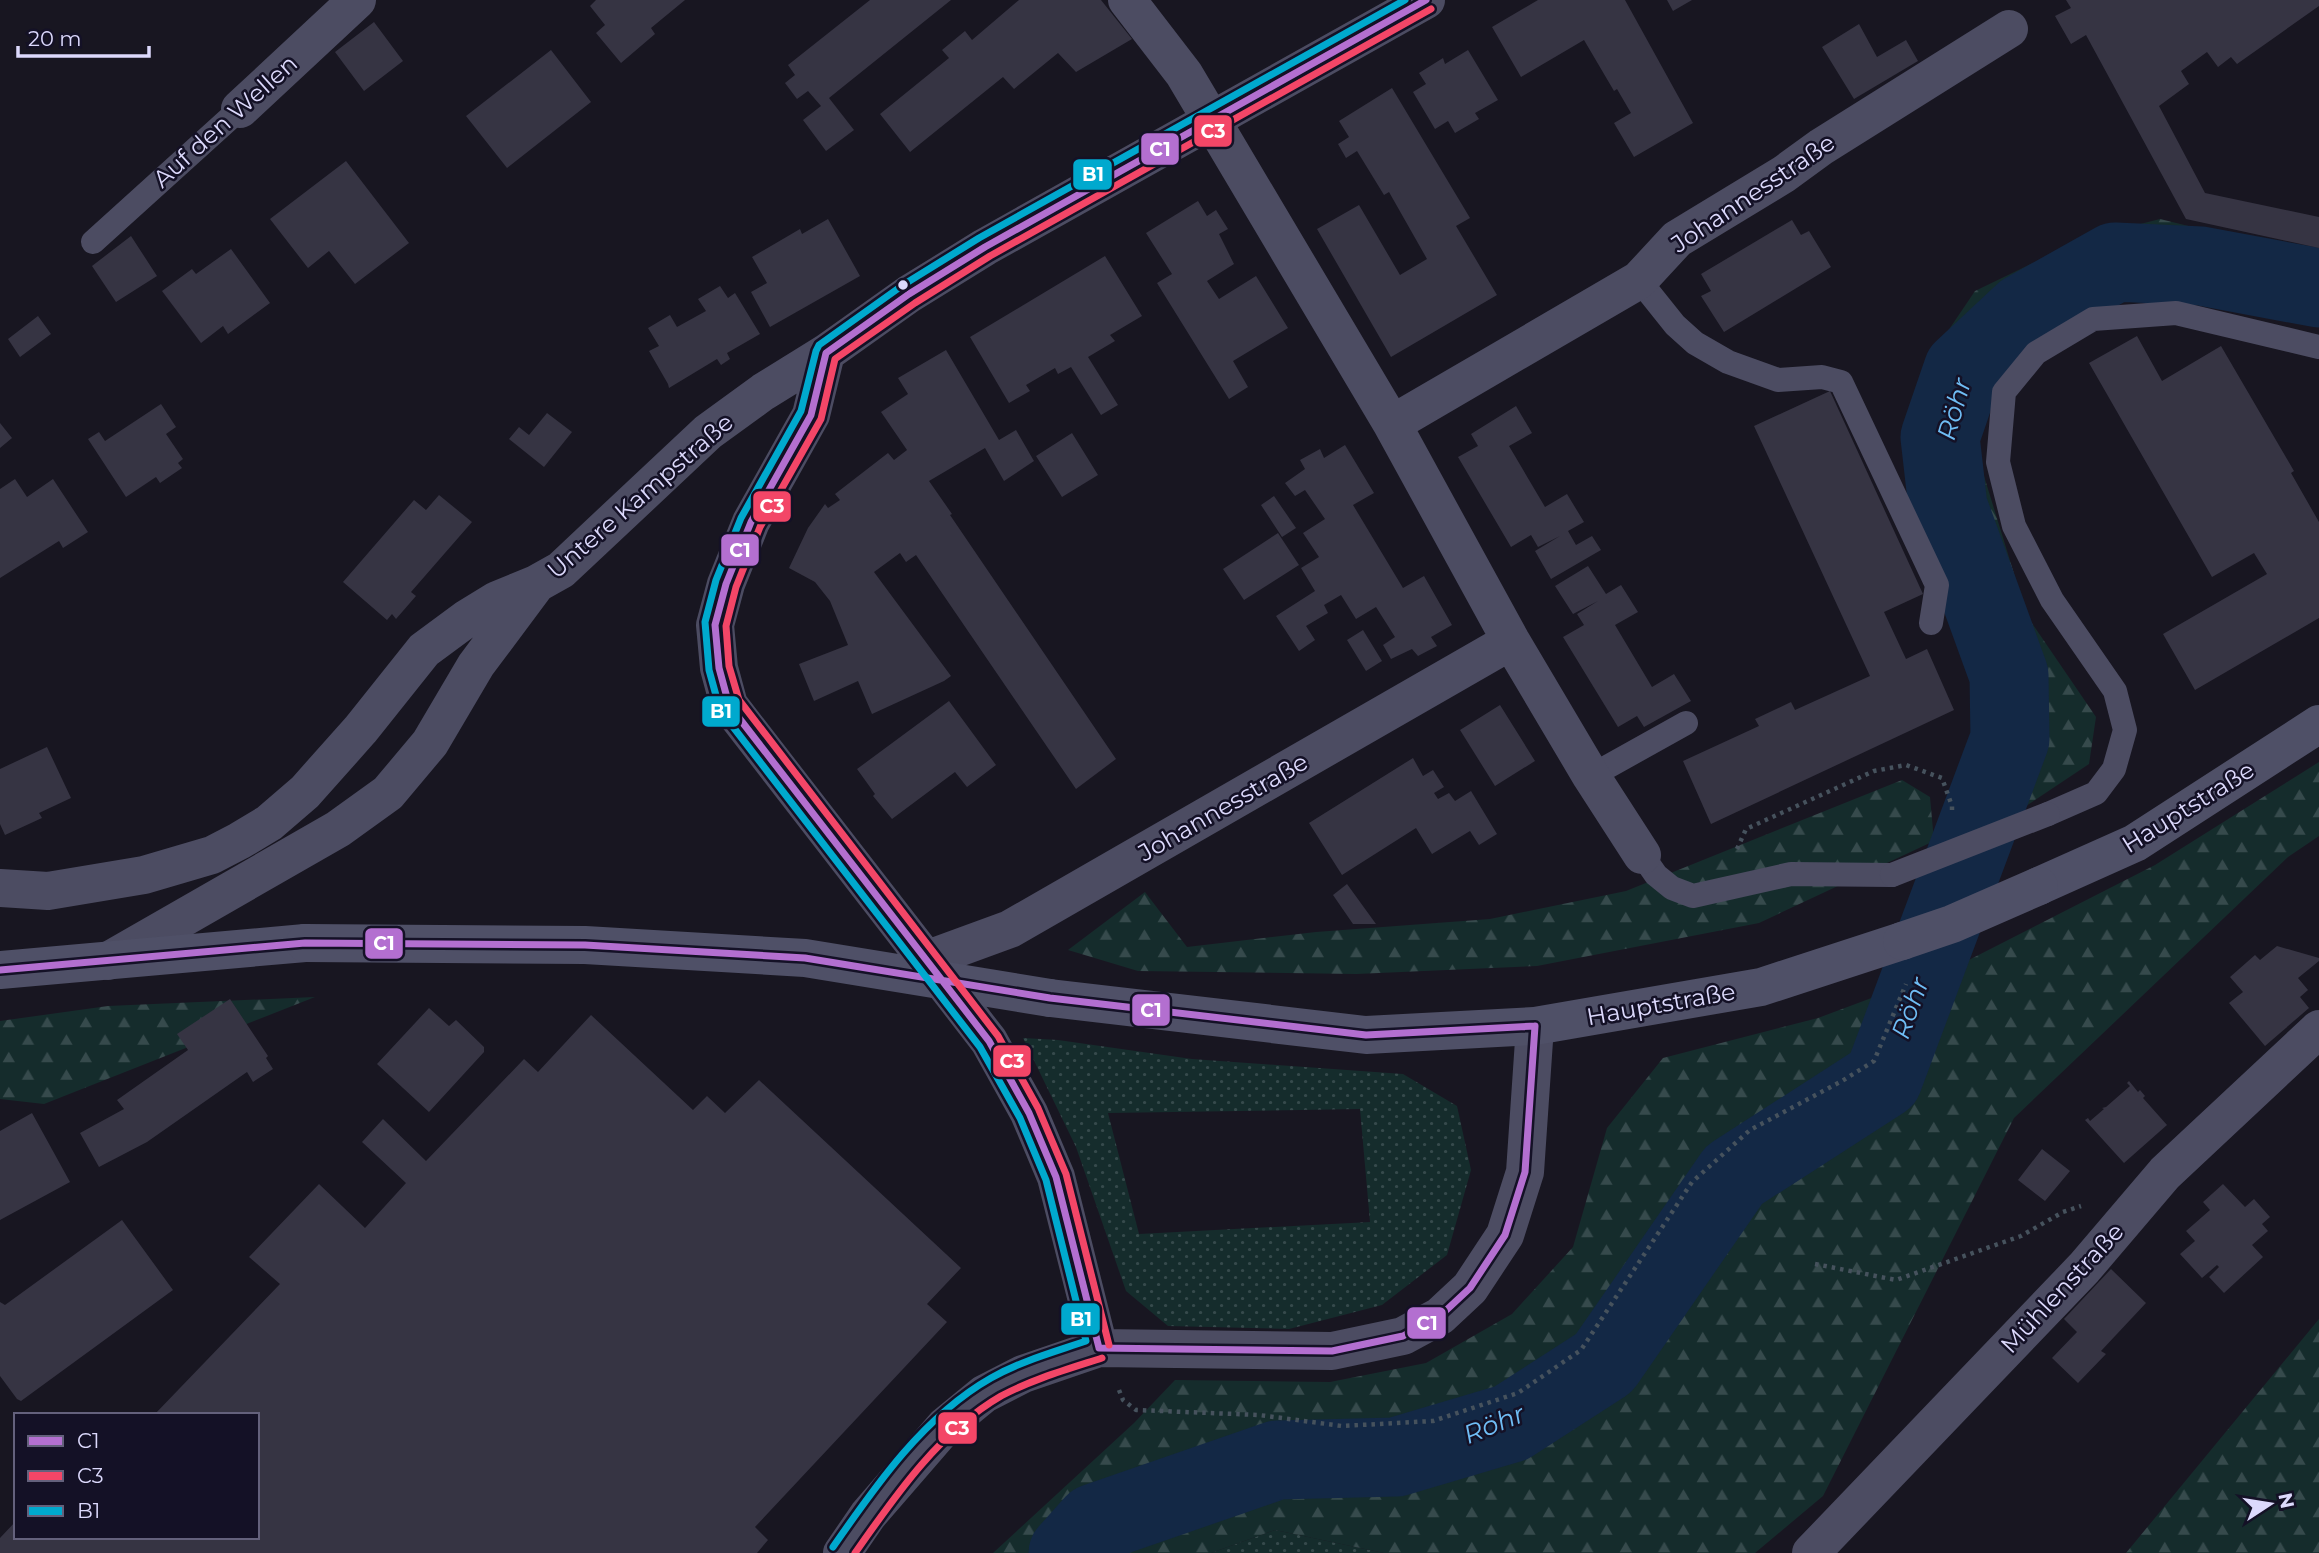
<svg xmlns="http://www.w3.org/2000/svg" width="2319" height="1553" viewBox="0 0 2319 1553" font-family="Montserrat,sans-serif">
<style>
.grass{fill:url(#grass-dots);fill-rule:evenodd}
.forest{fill:url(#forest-firs)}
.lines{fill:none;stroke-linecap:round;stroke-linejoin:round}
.river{stroke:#132845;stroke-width:79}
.building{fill:#363443}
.path{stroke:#46525d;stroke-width:4.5;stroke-dasharray:3.5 5;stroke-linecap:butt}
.lane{stroke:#4c4c62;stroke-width:24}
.street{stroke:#4c4c62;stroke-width:38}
.secondary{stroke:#4f5067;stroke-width:38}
.lane-bridge{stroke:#4c4c62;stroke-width:24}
.secondary-bridge{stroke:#4f5067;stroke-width:38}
.bus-1-casing{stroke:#141126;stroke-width:12}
.bus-2-casing{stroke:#141126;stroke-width:12}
.bus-3-casing{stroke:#141126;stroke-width:12}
.bus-1{stroke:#b36fd0;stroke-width:7}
.bus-2{stroke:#f34667;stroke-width:7}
.bus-3{stroke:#00a9ce;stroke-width:7}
.bus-dot{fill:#dcd9fc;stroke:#141126;stroke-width:2.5}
.labels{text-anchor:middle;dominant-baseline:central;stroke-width:5;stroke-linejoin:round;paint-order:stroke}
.street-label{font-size:24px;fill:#dcd9fc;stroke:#141126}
.water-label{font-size:26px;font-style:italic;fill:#6fbdf5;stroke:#141126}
.line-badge{stroke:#141126;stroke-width:2.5}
.badge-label{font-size:19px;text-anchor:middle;font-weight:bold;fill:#fff}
</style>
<defs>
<pattern id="grass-dots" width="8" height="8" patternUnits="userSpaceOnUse" patternTransform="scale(1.75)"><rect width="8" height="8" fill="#152c2c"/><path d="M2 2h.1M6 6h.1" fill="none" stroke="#364a4c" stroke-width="1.8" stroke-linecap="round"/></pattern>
<pattern id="forest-firs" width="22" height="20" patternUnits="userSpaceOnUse" patternTransform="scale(1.75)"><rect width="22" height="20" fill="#152c2c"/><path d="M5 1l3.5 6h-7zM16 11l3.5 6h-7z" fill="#364a4c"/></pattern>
</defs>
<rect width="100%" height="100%" fill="#181621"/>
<!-- grass -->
<path class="grass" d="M1023 1038 1058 1040 1192 1059 1403 1074 1457 1106 1471 1170 1447 1255 1382 1305 1289 1329 1168 1326 1126 1291 1076 1147ZM1360 1109 1370 1222 1139 1234 1108 1113Z
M1275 1530 1384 1553H1211Z"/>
<!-- forest -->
<path class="forest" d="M2160 219 2319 258V324L2165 289 2078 303 2004 354 1972 437 2027 616 2096 717 2089 764 2026 806 1999 808 2021 731 2022 670 1915 456 1925 365 1975 291 2085 238Z
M2319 762V836L2288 857 2014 1118 1823 1496 1755 1553H1384L1275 1530 1211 1553H993L1134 1423 1175 1380 1330 1382 1426 1363 1512 1314 1573 1247 1607 1128 1663 1058 1818 1018 1957 966 2155 865Z
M1902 780 1930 797 1934 841 1759 923 1537 966 1356 974 1138 971 1068 950 1145 892 1187 947 1316 932 1490 919 1626 891Z
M315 997 44 1104 0 1099V1021L108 1006Z
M2319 1319V1553H2126Z"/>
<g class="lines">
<!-- river -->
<path class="river" d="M1068 1553 1095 1523 1277 1460 1396 1457 1511 1423 1604 1363 1734 1175 1883 1079 2010 739 2009 675 1948 507 1940 437 1963 370 2024 313 2115 262 2201 266 2319 288"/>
</g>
<!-- building -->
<path class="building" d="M596 0H685L651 28 655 34 621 63 596 33 605 25 590 6Z
M870 0H951L829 98 854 130 826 151 803 120 821 106 808 91 797 99 785 83 795 75 788 65Z
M1019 0H1101L1132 39 1076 72 1058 53 1014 89 1003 77 910 152 880 114 949 58 942 50 965 31 972 40Z
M1538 0H1625L1693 123 1634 157 1614 123 1631 113 1617 89 1614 91 1584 40 1521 77 1492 27Z
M1667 0H1692L1673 11Z
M2066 0H2319V6L2237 64 2231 57 2218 67 2207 52 2181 71 2189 84 2159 106 2205 193 2319 217V248L2186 219 2086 35 2071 44 2055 16 2071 8Z
M374 22 403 61 364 91 335 52Z
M1859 24 1877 57 1906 40 1918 61 1854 99 1822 47Z
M551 50 591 102 507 168 466 116Z
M1468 50 1498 100 1475 113 1479 119 1455 133 1448 121 1435 129 1413 92 1426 84 1419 73 1443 58 1445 64Z
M1392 88 1470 218 1456 226 1497 295 1391 357 1317 229 1359 205 1400 275 1427 259 1389 192 1384 195 1357 151 1346 158 1338 144 1349 137 1339 121Z
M346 161 409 243 355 284 329 251 308 268 270 219Z
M1198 201 1207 216 1216 210 1228 229 1219 234 1234 264 1207 281 1219 299 1256 276 1288 328 1233 361 1248 387 1229 399 1157 283 1172 274 1146 233Z
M828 219 860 276 770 327 751 292 767 283 752 257 800 229 802 234Z
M1792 220 1801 235 1809 231 1831 267 1724 332 1701 296 1711 291 1701 274Z
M131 236 157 276 116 302 92 266Z
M231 249 270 303 228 334 223 326 201 343 162 291 192 269 196 274Z
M1105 256 1142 316 1110 335 1115 341 1088 357 1118 405 1101 415 1071 367 1058 374 1055 368 1026 385 1030 391 1009 403 970 337Z
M720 286 728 298 735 293 760 334 727 353 730 359 721 365 717 359 669 388 668 384 649 351 659 346 648 328 670 315 677 327 706 311 698 299Z
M38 316 51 334 20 357 8 339Z
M2137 336 2162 381 2221 346 2294 471 2291 473 2319 522V618L2195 690 2163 634 2267 574 2254 553 2212 577 2089 363Z
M946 350 999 440 1016 430 1034 461 1004 481 985 448 929 481 952 514 950 515 1116 759 1076 789 916 555 906 562 900 553 874 572 951 676 944 681 872 714 858 681 814 701 799 664 848 645 830 601 815 582 789 568 808 528 825 504 828 508 840 500 835 494 888 453 894 460 907 450 881 412 908 394 898 378Z
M1830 391 1923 594 1884 612 1906 659 1927 649 1954 710 1711 824 1683 761 1759 726 1755 719 1791 702 1795 710 1870 676 1754 426Z
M161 404 176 427 166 434 183 459 178 463 182 468 160 483 156 477 126 497 88 439 99 432 105 441Z
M1516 406 1532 433 1509 446 1545 507 1567 494 1584 522 1568 531 1576 545 1592 536 1601 550 1551 579 1535 551 1560 536 1538 547 1531 535 1511 547 1458 457 1478 446 1471 434Z
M547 413 572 432 544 467 509 439 519 427 529 435Z
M0 423 12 438 0 448Z
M1072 433 1098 475 1062 497 1036 456Z
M1345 445 1374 493 1353 505 1403 588 1424 576 1452 625 1431 637 1437 646 1418 656 1412 649 1391 659 1383 645 1395 637 1376 607 1356 619 1341 595 1324 605 1328 613 1306 626 1315 640 1299 651 1276 616 1315 591 1301 568 1319 557 1303 533 1325 519 1305 490 1295 496 1285 483 1305 469 1300 460 1320 449 1324 458Z
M15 479 27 497 53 479 88 532 63 548 59 541 0 578V489Z
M439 495 472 522 411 592 416 596 396 619 392 614 387 620 343 582 414 500 426 510Z
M1274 496 1296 528 1282 537 1261 505Z
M1278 533 1299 565 1244 600 1223 569Z
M1588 566 1606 594 1621 585 1638 612 1615 625 1652 687 1674 674 1691 701 1644 727 1637 716 1618 727 1563 637 1584 625 1577 614 1598 601 1573 614 1555 586Z
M1363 630 1382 661 1366 671 1347 640Z
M949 701 996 765 967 787 955 772 892 819 873 796 875 794 857 769Z
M1500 705 1535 761 1495 786 1460 730Z
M47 747 71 798 39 813 42 818 5 835 0 824V769Z
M1413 758 1423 776 1433 770 1444 787 1434 793 1438 799 1449 793 1455 801 1471 791 1497 834 1479 845 1470 831 1432 854 1416 828 1342 875 1309 823Z
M1347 884 1376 924H1353L1333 895Z
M2277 946 2319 958V961L2298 978 2308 990 2300 997 2309 1008 2265 1046 2229 1003 2243 992 2230 977 2255 955 2260 960Z
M230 999 268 1056 266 1058 273 1069 253 1082 247 1072 147 1142 99 1167 80 1133 124 1109 117 1100 188 1050 177 1034Z
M429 1008 449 1026 456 1020 484 1047V1052L429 1112 377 1064Z
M591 1015 693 1110 707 1096 725 1113 759 1080 961 1268 927 1304 947 1322 755 1527 768 1540 757 1553H0V1538L16 1521V1537H257V1415H154L280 1284 249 1257 319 1184 365 1228 406 1183 362 1142 383 1119 426 1161 524 1059 538 1072Z
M2129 1081 2138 1092 2140 1090 2145 1096 2143 1098 2167 1125 2124 1163 2085 1120 2088 1118 2090 1121 2104 1109 2102 1108 2106 1107 2130 1086 2127 1083Z
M32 1113 70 1182 0 1220V1131Z
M2042 1149 2070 1171 2045 1201 2018 1180Z
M2223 1184 2245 1207 2254 1199 2270 1217 2262 1224 2268 1231 2252 1245 2263 1257 2224 1293 2209 1277 2219 1267 2217 1265 2202 1278 2180 1254 2195 1241 2186 1231 2210 1210 2203 1202Z
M122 1220 173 1290 21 1401 17 1399 0 1376V1302L5 1305Z
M2111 1269 2146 1303 2101 1351 2106 1354 2078 1383 2052 1358 2077 1332 2064 1319Z"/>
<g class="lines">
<!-- path -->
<path class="path" d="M1737 849 1746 829 1874 771 1906 765 1942 778 1952 806V814
M1815 1264 1896 1280 2021 1236 2063 1212 2081 1206
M1119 1390 1123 1400 1136 1410 1259 1415 1342 1426 1433 1421 1518 1393 1581 1350 1692 1182 1750 1130 1842 1081 1874 1061 1906 984"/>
<!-- lane -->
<path class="lane" d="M93 242 240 109
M1639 280 1675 325 1695 343 1728 362 1778 380 1822 377 1841 382 1937 585 1931 623
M1591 776 1686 723
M2048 814 2096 793 2114 769 2125 730 2115 691 2052 600 2014 526 1998 462 2004 392 2036 353 2093 319 2176 313 2319 347
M1642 855 1656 875 1672 888 1693 896 1791 874 1892 875"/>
<!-- street -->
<path class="street" d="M1127 0 1184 74 1392 424 1511 641 1591 776 1642 855
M240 109 357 0
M826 353 811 415 751 522 726 584 715 625 719 668 729 705 989 1041 1029 1113 1056 1177 1099 1348
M1392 424 1639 280 1677 239 1784 174 1821 147 2009 29
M0 888 48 891 144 875 212 855 239 841 269 823 305 792 361 729 424 650 466 619 497 600 536 584 561 570 708 432 763 392 826 353 909 294 985 247 1426 0
M928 959 1010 929 1511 641
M108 961 338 829 388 793 430 743 476 665 535 586
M842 1553 868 1515 945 1426 984 1394 1023 1374 1099 1348 1332 1351 1403 1336 1440 1316 1470 1288 1505 1235 1525 1172 1535 1026
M1811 1553 2084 1268 2165 1173 2319 1029"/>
<!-- secondary -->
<path class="secondary" d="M2039 886 2135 843 2319 724
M0 970 305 943
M1050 998 1366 1035 1535 1026 1761 987 1902 941"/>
<!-- lane-bridge -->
<path class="lane-bridge" d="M1892 875 2048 814"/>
<!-- secondary-bridge -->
<path class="secondary-bridge" d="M1902 941 1952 924 2039 886
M305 943 585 945 805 958 1050 998"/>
<!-- bus-1 casing -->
<g class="bus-1-casing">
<path id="bus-1" d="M0 970 305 943 585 945 805 958 1050 998 1366 1035 1535 1026
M1099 1348 1056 1177 1029 1113 989 1041 729 705 719 668 715 625 726 584 751 522 811 415 826 353 909 294 985 247 1426 0
M1099 1348 1332 1351 1403 1336 1440 1316 1470 1288 1505 1235 1525 1172 1535 1026"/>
</g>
<!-- bus-2 casing -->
<g class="bus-2-casing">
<path id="bus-2" d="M1109 1345 1066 1174 1038 1108 998 1036 739 700 729 666 726 626 736 587 760 527 821 419 835 359 915 303 990 256 1431 9
M855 1553C895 1496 939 1432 1001 1396 1033 1379 1068 1369 1102 1358"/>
</g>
<!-- bus-3 casing -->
<g class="bus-3-casing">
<path id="bus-3" d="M833 1547C876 1485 924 1416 991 1378 1021 1361 1054 1352 1086 1341L1046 1180 1020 1118 980 1047 720 710 709 670 705 622 716 580 741 518 801 411 816 351 819 345 903 285 979 238 1405 0"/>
</g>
<!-- bus-1 -->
<use href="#bus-1" class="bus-1"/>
<!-- bus-2 -->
<use href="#bus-2" class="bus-2"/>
<!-- bus-3 -->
<use href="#bus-3" class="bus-3"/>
</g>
<!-- markers -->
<circle class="bus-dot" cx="903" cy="285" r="6"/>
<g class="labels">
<!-- street labels -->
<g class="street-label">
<text transform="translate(225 121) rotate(-42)">Auf den Wellen</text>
<text transform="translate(1753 193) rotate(-34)">Johannesstraße</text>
<text transform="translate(640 496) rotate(-41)">Untere Kampstraße</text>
<text transform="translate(1223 807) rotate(-30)">Johannesstraße</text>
<text transform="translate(2188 807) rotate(-32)">Hauptstraße</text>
<text transform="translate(1661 1004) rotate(-10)">Hauptstraße</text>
<text transform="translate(2062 1288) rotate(-47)">Mühlenstraße</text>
</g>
<!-- water labels -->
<g class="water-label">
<text transform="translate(1954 409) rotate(-74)">Röhr</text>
<text transform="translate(1910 1008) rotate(-70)">Röhr</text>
<text transform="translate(1494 1424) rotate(-22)">Röhr</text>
</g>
</g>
<g class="line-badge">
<rect x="1193" y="114" width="40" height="34" rx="7" fill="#f34667"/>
<rect x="1140" y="132" width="40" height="34" rx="7" fill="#b36fd0"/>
<rect x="1072" y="158" width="41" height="33" rx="7" fill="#00a9ce"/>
<rect x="752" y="490" width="40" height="33" rx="7" fill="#f34667"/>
<rect x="720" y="533" width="40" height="34" rx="7" fill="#b36fd0"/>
<rect x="701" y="695" width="40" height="33" rx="7" fill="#00a9ce"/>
<rect x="364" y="927" width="40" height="33" rx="7" fill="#b36fd0"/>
<rect x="1131" y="993" width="40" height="34" rx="7" fill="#b36fd0"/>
<rect x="992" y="1044" width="40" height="34" rx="7" fill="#f34667"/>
<rect x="1060" y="1302" width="41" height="34" rx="7" fill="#00a9ce"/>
<rect x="1406" y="1306" width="41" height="34" rx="7" fill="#b36fd0"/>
<rect x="937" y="1411" width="41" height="34" rx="7" fill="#f34667"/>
</g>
<g class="badge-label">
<text x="1213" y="138">C3</text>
<text x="1160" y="156">C1</text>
<text x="1093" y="181">B1</text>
<text x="772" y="513">C3</text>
<text x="740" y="557">C1</text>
<text x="721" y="718">B1</text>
<text x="384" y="950">C1</text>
<text x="1151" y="1017">C1</text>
<text x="1012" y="1068">C3</text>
<text x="1081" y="1326">B1</text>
<text x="1427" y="1330">C1</text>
<text x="957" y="1435">C3</text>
</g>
<!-- legend -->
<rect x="14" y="1413" width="245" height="126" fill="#141126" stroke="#64617c" stroke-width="2"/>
<rect x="28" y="1436" width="35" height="10" fill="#b36fd0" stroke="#64617c" stroke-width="2"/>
<text x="77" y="1448" font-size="21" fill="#dcd9fc">C1</text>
<rect x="28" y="1471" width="35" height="10" fill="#f34667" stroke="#64617c" stroke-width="2"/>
<text x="77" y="1483" font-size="21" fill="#dcd9fc">C3</text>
<rect x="28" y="1506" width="35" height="10" fill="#00a9ce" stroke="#64617c" stroke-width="2"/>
<text x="77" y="1518" font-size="21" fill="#dcd9fc">B1</text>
<!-- north arrow -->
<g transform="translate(2270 1504) rotate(78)" stroke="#141126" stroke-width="5" paint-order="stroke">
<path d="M0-5L12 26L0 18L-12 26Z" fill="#dcd9fc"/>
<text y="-10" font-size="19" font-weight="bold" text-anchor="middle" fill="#dcd9fc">N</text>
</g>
<!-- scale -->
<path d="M18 46v10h131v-10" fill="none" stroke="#dcd9fc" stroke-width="3.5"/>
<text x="28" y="46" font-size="21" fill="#dcd9fc" stroke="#141126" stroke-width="5" paint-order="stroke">20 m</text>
</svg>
